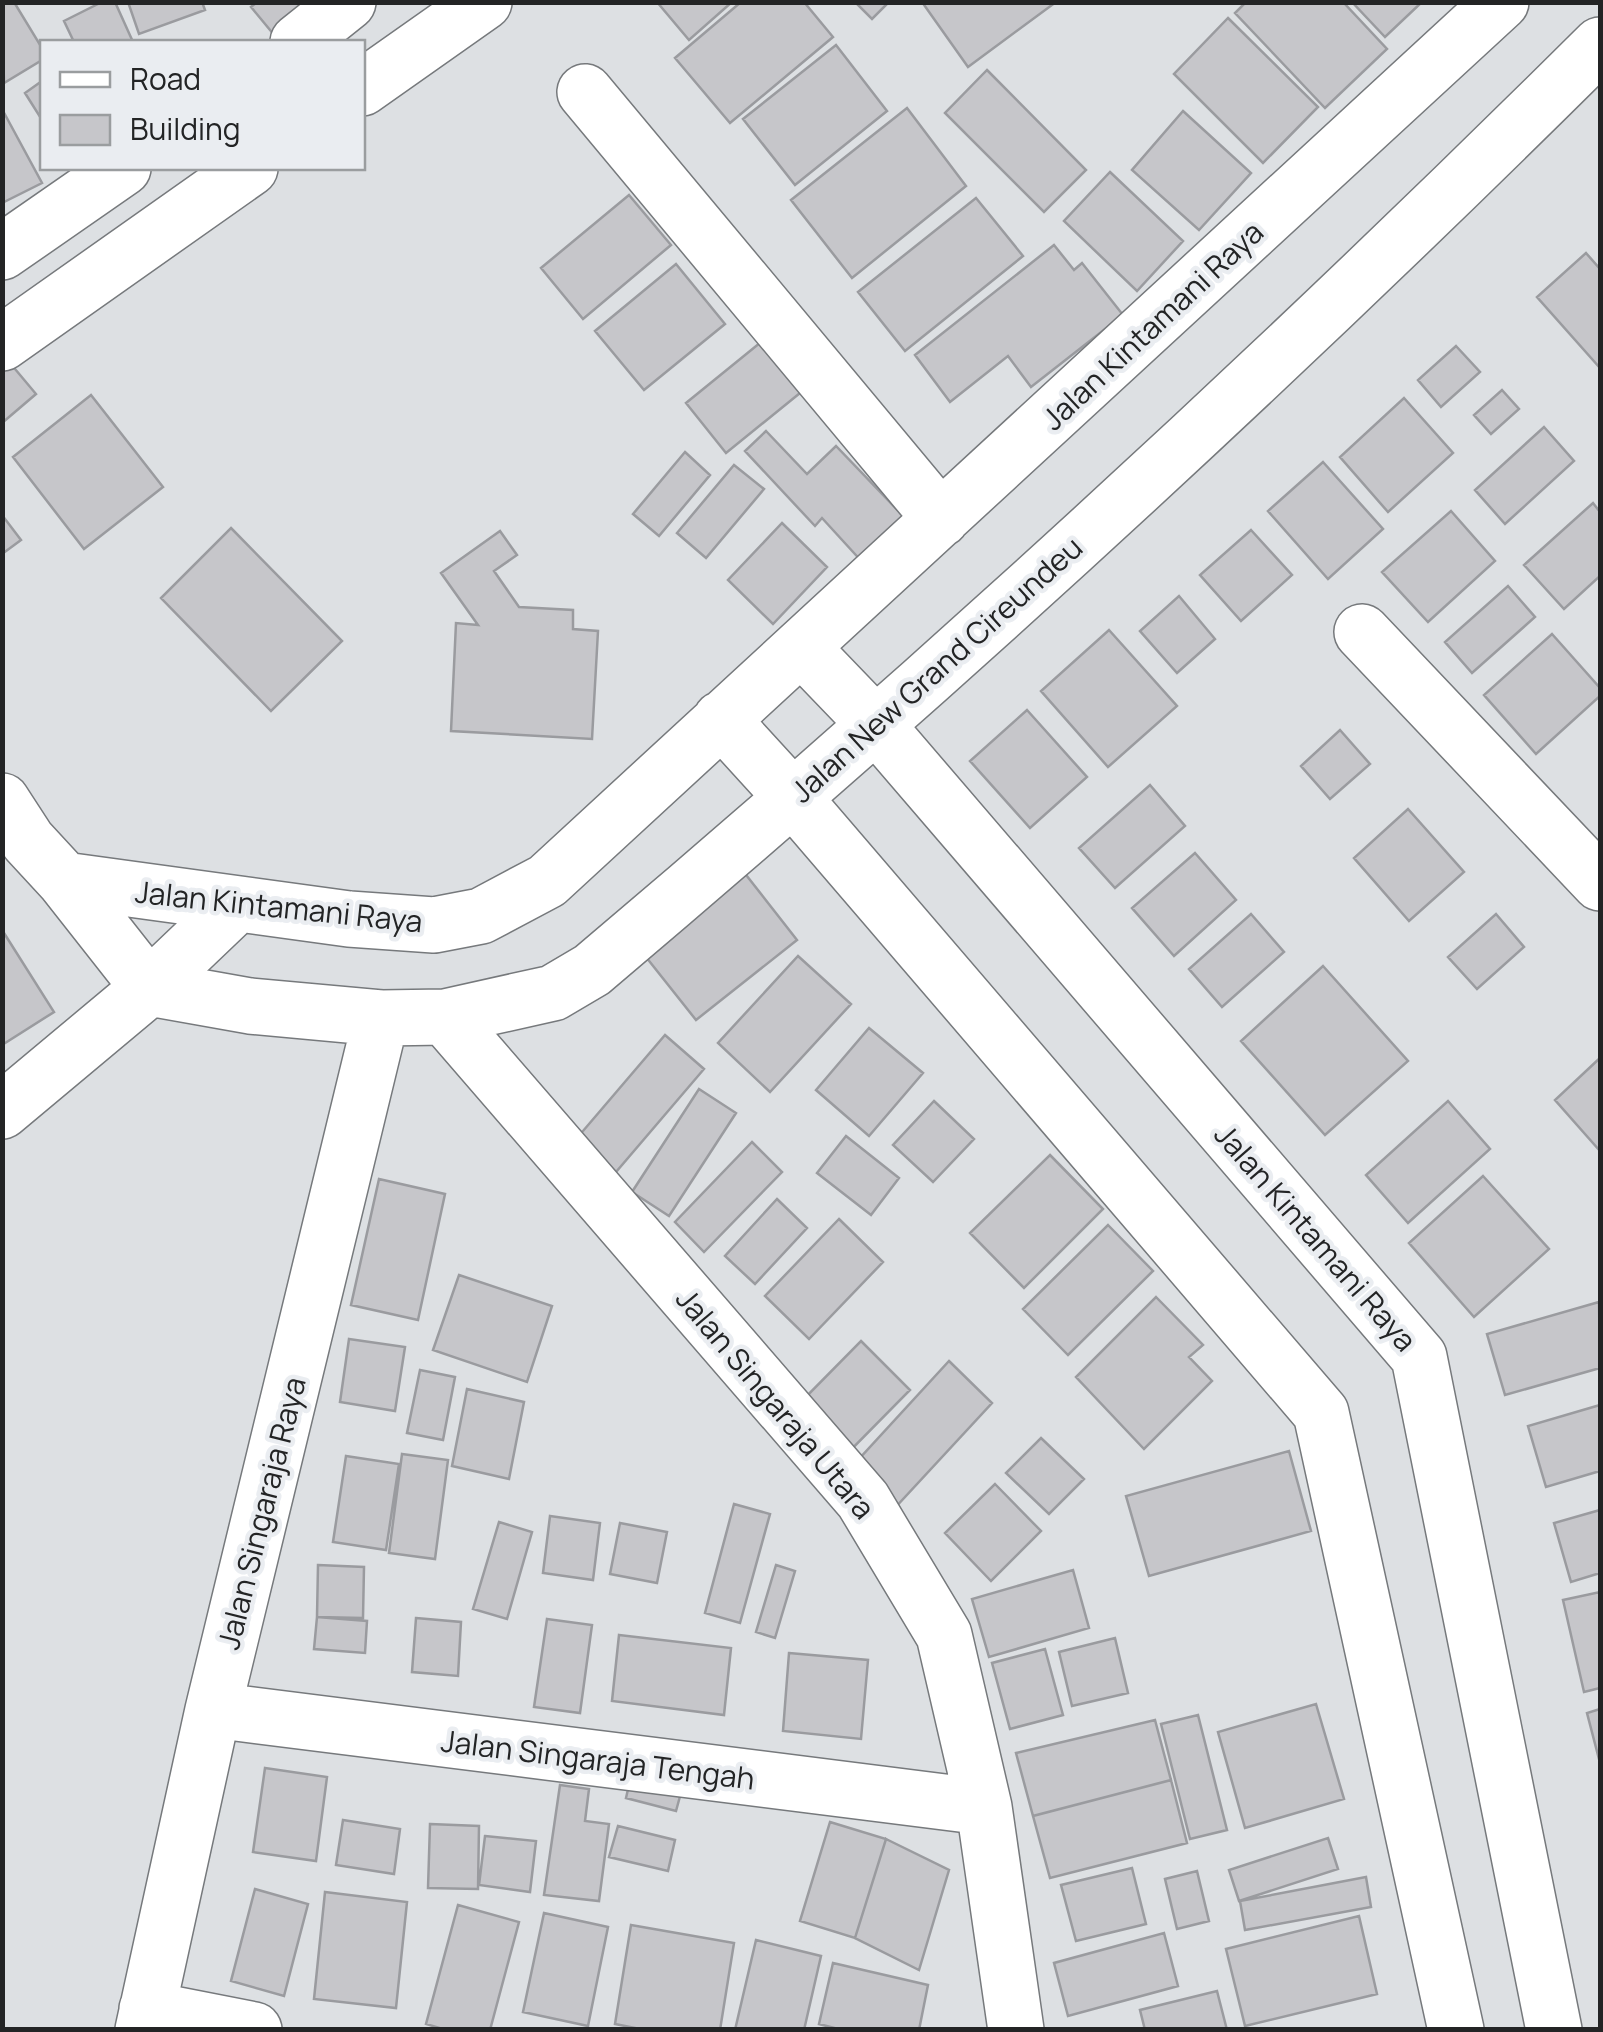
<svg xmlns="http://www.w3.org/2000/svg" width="1603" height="2032" viewBox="0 0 1603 2032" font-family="Manrope,sans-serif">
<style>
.building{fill:#c6c6ca;stroke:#9a9b9f;stroke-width:2.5}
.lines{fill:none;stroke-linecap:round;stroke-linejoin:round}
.minor-casing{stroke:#76797c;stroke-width:58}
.minor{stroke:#fff;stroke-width:55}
.labels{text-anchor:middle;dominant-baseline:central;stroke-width:9;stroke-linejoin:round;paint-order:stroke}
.street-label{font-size:30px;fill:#232425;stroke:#eaedf1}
</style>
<rect width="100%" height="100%" fill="#dde0e3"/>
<!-- building -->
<path class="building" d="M2 2H14L42 48V60L4 83Z
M102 2H115L133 42H74L64 21Z
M128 2H202L205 10 139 34Z
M257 2H338L280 42 251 7Z
M657 2H732L689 40Z
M741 2H804L833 37 730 123 675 58Z
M855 2H889L872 19Z
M922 2H1056L968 67Z
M1246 2H1343L1387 49 1325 108 1235 13Z
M1352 2H1422L1385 37Z
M1228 18 1318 107 1263 163 1174 74Z
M836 45 887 111 795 185 743 119Z
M987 70 1086 170 1044 212 945 113Z
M42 81V120L25 93Z
M907 108 966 186 852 278 791 200Z
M2 109 42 183 2 203Z
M1183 111 1251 173 1199 230 1132 170Z
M1110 172 1183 241 1137 291 1064 221Z
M629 195 671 245 583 319 541 268Z
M976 198 1023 256 905 351 858 292Z
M1054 245 1074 270 1082 263 1123 315 1031 387 1008 356 950 402 915 355Z
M1586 253 1600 269V368L1537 297Z
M676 264 725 324 644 390 595 331Z
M776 330 816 380 726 453 686 403Z
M1456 346 1480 372 1441 407 1418 380Z
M5 357 36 394 2 423V359Z
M1502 390 1519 409 1491 434 1474 415Z
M91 395 163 487 84 549 13 457Z
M1404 398 1453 453 1388 512 1340 457Z
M1544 427 1574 461 1505 524 1475 490Z
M766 431 807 474 836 446 909 522 865 565 822 518 815 526 745 451Z
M685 452 710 475 659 536 633 514Z
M1323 462 1383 529 1328 579 1268 511Z
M734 465 764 489 706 558 677 533Z
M1593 503 1600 512V576L1564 609 1524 565Z
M1451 511 1495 561 1428 622 1382 572Z
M2 515 21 540 2 554Z
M782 523 827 567 773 624 728 580Z
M231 528 342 641 271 711 161 598Z
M1251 530 1292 575 1241 621 1200 575Z
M500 531 517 555 494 571 519 607 573 610V629L598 631 592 739 451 731 456 623 478 625 441 573Z
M1508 586 1535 617 1472 673 1445 642Z
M1179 596 1215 639 1177 673 1140 631Z
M1109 630 1177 706 1108 767 1041 691Z
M1552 634 1600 688V696L1536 754 1484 695Z
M1027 710 1087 777 1030 828 970 761Z
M1340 730 1370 764 1330 799 1301 766Z
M1150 785 1185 826 1115 888 1079 848Z
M1408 809 1464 872 1409 921 1354 858Z
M1195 853 1236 900 1174 956 1132 908Z
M743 871 797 940 696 1020 642 952Z
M1251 914 1284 952 1222 1007 1189 969Z
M1496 914 1524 947 1477 989 1448 957Z
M4 933 54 1012 2 1045V934Z
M798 956 851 1004 770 1092 718 1043Z
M1323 966 1408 1061 1325 1135 1241 1041Z
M869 1028 923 1073 869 1136 816 1090Z
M665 1035 704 1069 616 1172 577 1138Z
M1600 1058V1151L1555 1100Z
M699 1089 736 1113 669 1216 632 1192Z
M934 1101 974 1139 933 1182 893 1145Z
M1448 1101 1490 1149 1408 1223 1366 1175Z
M846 1136 899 1178 871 1215 817 1173Z
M752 1142 782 1172 704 1252 675 1222Z
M1050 1155 1103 1209 1024 1288 970 1233Z
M1483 1176 1549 1249 1474 1317 1409 1243Z
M379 1179 445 1194 418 1320 351 1305Z
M777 1199 807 1228 755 1284 725 1256Z
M839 1219 883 1262 809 1339 765 1296Z
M1108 1225 1153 1271 1068 1355 1023 1309Z
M459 1275 552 1306 527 1382 433 1350Z
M1156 1297 1203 1345 1189 1357 1212 1381 1144 1449 1076 1377Z
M1599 1302 1600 1368 1505 1395 1487 1334Z
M349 1339 405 1347 395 1411 340 1402Z
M861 1341 910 1390 839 1462 790 1413Z
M949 1361 992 1403 892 1511 848 1471Z
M420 1370 455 1377 443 1440 407 1433Z
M467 1389 524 1402 509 1479 452 1466Z
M1600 1405V1471L1546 1487 1528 1426Z
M1041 1438 1084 1479 1049 1514 1006 1473Z
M1289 1451 1311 1531 1149 1576 1126 1496Z
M402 1454 448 1460 435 1559 389 1553Z
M346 1456 399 1464 386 1550 333 1542Z
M995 1484 1041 1531 991 1581 945 1533Z
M734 1504 770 1514 740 1623 705 1613Z
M1600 1510V1573L1571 1582 1554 1523Z
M550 1516 600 1523 593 1580 543 1573Z
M499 1522 532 1532 507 1619 473 1609Z
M620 1523 667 1532 657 1583 610 1574Z
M318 1565 364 1567 363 1618 317 1617Z
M776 1565 795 1571 775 1638 756 1632Z
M1073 1570 1089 1628 989 1657 972 1599Z
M1600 1592V1688L1584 1692 1563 1600Z
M317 1617 367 1621 365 1653 314 1649Z
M416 1618 461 1622 458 1676 412 1672Z
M547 1619 592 1625 580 1713 534 1707Z
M619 1635 731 1648 724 1715 612 1701Z
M1115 1638 1128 1693 1072 1706 1059 1652Z
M1045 1649 1063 1715 1010 1729 992 1663Z
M789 1653 868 1660 861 1739 783 1731Z
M1316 1704 1344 1799 1245 1828 1218 1732Z
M1600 1709V1763L1587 1713Z
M1198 1715 1227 1830 1190 1839 1161 1724Z
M1155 1720 1171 1780 1033 1816 1016 1753Z
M265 1768 327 1777 316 1861 253 1852Z
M631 1776 682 1789 676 1811 626 1798Z
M1171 1780 1187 1843 1050 1878 1033 1816Z
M560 1785 589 1789 585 1821 609 1824 599 1901 544 1895Z
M343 1820 400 1829 394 1874 336 1865Z
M830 1822 886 1839 855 1938 800 1921Z
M430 1824 479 1826 478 1889 428 1888Z
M618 1826 675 1840 668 1871 609 1857Z
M485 1836 536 1841 530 1892 479 1885Z
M1328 1838 1338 1869 1239 1901 1229 1870Z
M886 1839 949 1870 919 1970 855 1938Z
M1132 1868 1146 1924 1076 1941 1061 1885Z
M1197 1871 1209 1921 1177 1929 1165 1879Z
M1366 1877 1371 1907 1245 1930 1240 1901Z
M255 1889 308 1904 284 1996 231 1981Z
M325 1892 407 1902 396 2008 314 1999Z
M458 1905 519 1922 490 2030H446L426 2024Z
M544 1913 608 1927 588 2026 523 2012Z
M1359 1916 1377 1994 1245 2026 1226 1949Z
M631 1925 734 1943 720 2030H645L615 2024Z
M1164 1933 1178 1986 1068 2016 1054 1963Z
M756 1940 821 1956 804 2030H735Z
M833 1963 928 1985 919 2030H842L819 2024Z
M1217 1991 1227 2030H1145L1140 2010Z"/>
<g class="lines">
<!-- minor casing -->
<g class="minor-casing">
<path id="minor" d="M298 42 348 2
M362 88 484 2
M585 92 941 519
M2 252 123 168
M2 343 250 168
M1362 632 1600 883
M801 647 877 726 1419 1357 1554 2030
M721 719 794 799 1321 1413 1456 2030
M2 801 28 841 64 880 149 988
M64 880 349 919 434 925 481 916 547 881 1501 2
M149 988 250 1006 381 1018 445 1017 553 993 592 970C940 676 1277 366 1600 45
M445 1017 863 1500 944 1635 984 1807 1016 2030
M2 1111 149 988 237 904
M213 1710 984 1807
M147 2009 254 2030
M143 2030 213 1710 381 1018"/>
</g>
<!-- minor -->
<use href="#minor" class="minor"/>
</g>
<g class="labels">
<!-- street labels -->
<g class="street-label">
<text transform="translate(1152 325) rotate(-43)">Jalan Kintamani Raya</text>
<text transform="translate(936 669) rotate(-42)">Jalan New Grand Cireundeu</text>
<text transform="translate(279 906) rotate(6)">Jalan Kintamani Raya</text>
<text transform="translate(1316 1237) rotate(49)">Jalan Kintamani Raya</text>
<text transform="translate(776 1403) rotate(50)">Jalan Singaraja Utara</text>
<text transform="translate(261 1513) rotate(-76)">Jalan Singaraja Raya</text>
<text transform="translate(598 1759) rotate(7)">Jalan Singaraja Tengah</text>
</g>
</g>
<!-- border -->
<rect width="1603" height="2032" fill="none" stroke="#232425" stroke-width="10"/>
<!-- legend -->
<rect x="40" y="40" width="325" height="130" fill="#eaedf1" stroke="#9a9d9f" stroke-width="2.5"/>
<rect x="60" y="72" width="50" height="15" fill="#ffffff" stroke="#9a9d9f" stroke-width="2.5"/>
<text x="130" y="90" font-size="30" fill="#232425">Road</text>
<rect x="60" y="115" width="50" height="30" fill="#c6c6ca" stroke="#9a9d9f" stroke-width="2.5"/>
<text x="130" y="140" font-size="30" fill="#232425">Building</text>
</svg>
